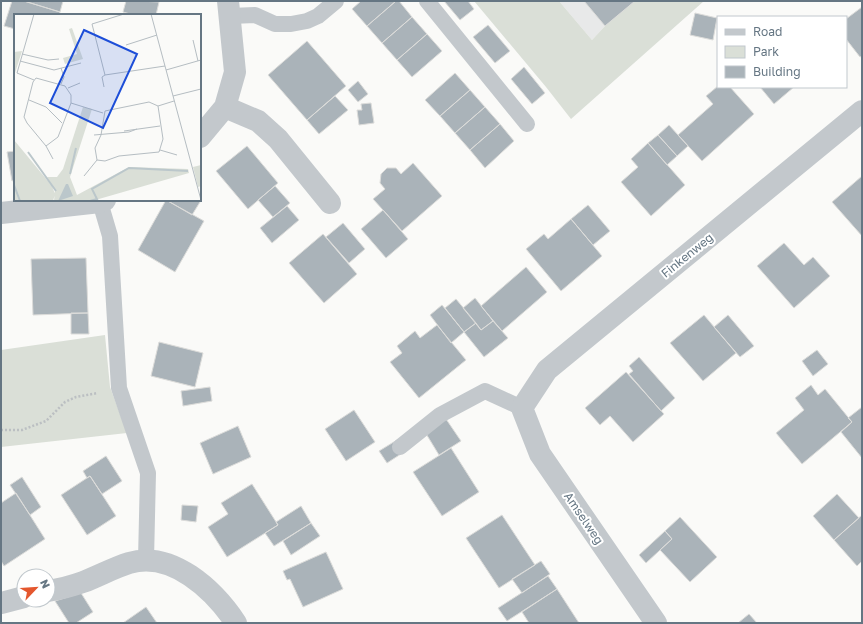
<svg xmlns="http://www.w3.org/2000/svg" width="863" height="624" viewBox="0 0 863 624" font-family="'Golos Text',sans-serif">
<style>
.built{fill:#e8e9e9}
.green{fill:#dadfd7}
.building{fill:#aab3b9;stroke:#dcdcda}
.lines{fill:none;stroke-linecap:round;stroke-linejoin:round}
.path{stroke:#bbbfc2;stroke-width:2.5;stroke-dasharray:2 2;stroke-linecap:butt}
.service{stroke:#c3c8cc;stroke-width:16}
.minor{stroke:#c3c8cc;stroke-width:22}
.labels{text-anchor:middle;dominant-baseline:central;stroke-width:4;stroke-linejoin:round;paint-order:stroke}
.street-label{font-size:12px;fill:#657683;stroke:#fff}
.inset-river{fill:none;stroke:#bbc7cb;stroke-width:2}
.inset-road{fill:none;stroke:#b5bdc2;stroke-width:1}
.view{fill:#1d4ed8;fill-opacity:0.15;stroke:#1d4ed8;stroke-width:2}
.inset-edge{fill:none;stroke:#657683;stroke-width:2}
</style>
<rect width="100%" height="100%" fill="#fafaf8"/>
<!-- built -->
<path class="built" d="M559 1H635L605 26 592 40Z"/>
<!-- green -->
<path class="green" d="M474 1H559L592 40 605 26 635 1H704L571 119 546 87Z
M105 335 110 387 127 433 1 447V350Z"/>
<!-- building -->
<path class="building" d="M12 1H24L60 12 59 15H15V29L4 26Z
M24 1H63L60 12Z
M126 1H137L159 2 156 15H134L123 12Z
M361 1H396L367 26 352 9Z
M396 1H399L412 17 382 43 367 26Z
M444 1H468L474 9 460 20Z
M584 1H635L605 26Z
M862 7V56L860 57 846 39V19Z
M695 13 717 18 713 40 690 35Z
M412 17 427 34 397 60 382 43Z
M488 25 510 51 495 63 473 37Z
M427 34 442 51 412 77 397 60Z
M307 41 346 86 307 120 268 75Z
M524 67 545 93 532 104 511 79Z
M455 73 470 90 440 116 425 100Z
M358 81 368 94 358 102 348 90Z
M718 86V87H730L754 114 702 161 678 135 713 104 706 96Z
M760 87H794L774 104Z
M470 90 485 107 455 133 440 116Z
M335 96 348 110 319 134 307 120Z
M371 103 374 123 359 125 357 110H362L361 104Z
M485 107 500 124 470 150 455 133Z
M500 124 514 141 485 168 470 150Z
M669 125 688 146 677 156 658 135Z
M658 135 677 156 667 165 648 143Z
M648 143 685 185 651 216 621 182 638 167 631 159Z
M247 146 278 183 248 209 216 171Z
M15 151V180L12 181 7 152Z
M413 163 442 196 402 231 373 199 385 189 380 183 381 174 387 168H396L401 174Z
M862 176V236L832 202Z
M275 186 290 203 273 217 258 200Z
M166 200 204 221 175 272 138 250Z
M168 200H198L200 202 192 215 168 201Z
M588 205 610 231 593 245 571 219Z
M287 206 299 220 272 243 260 228Z
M383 210 408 239 386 258 361 229Z
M571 219 602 256 561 291 526 249 544 234 548 239Z
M343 223 365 249 349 263 326 237Z
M323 234 357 274 324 303 289 263Z
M784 243 804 265 813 257 830 276 794 308 757 266Z
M86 258 88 313 33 315 31 259Z
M526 267 547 292 502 331 481 306Z
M475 298 493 321 481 330 463 308Z
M456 299 476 323 464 332 445 308Z
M442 305 464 332 451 343 430 315Z
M71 313H88L89 334H71Z
M704 315 736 353 703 381 670 343Z
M728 315 754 346 740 357 714 327Z
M493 321 508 338 484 357 464 332 476 323 481 330Z
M437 325 466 360 419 398 390 362 402 353 397 346 415 331 420 338Z
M159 342 203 353 195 387 151 376Z
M817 350 828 364 813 376 802 361Z
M639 357 675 398 661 411 629 374 633 371 629 366Z
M626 372 664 414 633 442 610 416 600 425 585 408Z
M811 385 818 395 825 389 852 422 802 464 776 433 804 410 795 398Z
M210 387 212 401 183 406 181 391Z
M862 407V458L841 432 852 422 848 418Z
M354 410 375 442 346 461 325 429Z
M446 419 461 441 439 455 425 432Z
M238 426 251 457 213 474 200 443Z
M397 440 404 452 387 463 379 451Z
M451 448 479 492 442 516 413 472Z
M106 456 122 481 102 494 90 476 87 478 83 471Z
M90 476 116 516 87 535 61 495Z
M22 477 41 507 30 515 10 485Z
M252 484 278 525 227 557 208 527 228 514 221 503Z
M16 493 45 539 4 566 1 561V503Z
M837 494 859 518 834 540 813 516Z
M182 505 198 506 196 522 181 520Z
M301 506 311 523 274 546 265 533 278 525 276 522Z
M502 515 535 565 499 588 466 538Z
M862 515V561L857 566 834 540Z
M680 517 717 557 690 582 660 550 672 539 665 531Z
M311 523 320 536 291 555 283 541Z
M665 531 672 539 646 563 639 555Z
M326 552 343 589 303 607 290 579 287 580 283 571Z
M541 561 550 574 522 593 512 579Z
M548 576 557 589 507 621 498 608Z
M557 589 579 623H529L522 612Z
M81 593 93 612 76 623H69L55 601Z
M146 607 157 623H123Z
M749 614 757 623H738Z"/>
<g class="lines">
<!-- path -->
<path class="path" d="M1 430H22L46 421 65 402 76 397 98 393"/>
<!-- service -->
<path class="service" d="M427 1 527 124
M231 16 255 15 275 24H291L307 21 318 16 336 1
M100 202 110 236 119 388 148 473 146 560
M400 447 440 415 485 391 522 408"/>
<!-- minor -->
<path class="minor" d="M225 107 258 121 278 139 330 203
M200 137 225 107 235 72 228 1
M1 213 100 202 105 200
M48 591C60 589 72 586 83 582 99 576 113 568 129 563 172 550 214 590 236 623
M1 603 24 597
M656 623 540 454 522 408 547 370 862 111"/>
</g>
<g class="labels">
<!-- street labels -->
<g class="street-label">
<text transform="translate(687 255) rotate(-39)">Finkenweg</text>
<text transform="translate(584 518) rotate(56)">Amselweg</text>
</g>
</g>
<!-- overview -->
<g transform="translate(14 14)">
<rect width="187" height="187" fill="#fafaf8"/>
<path d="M58 14 69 45 51 50 49 44 63 40 55 15ZM8 37 0 62V38ZM69 93 78 95 56 163 63 181 115 153 174 155 175 159 78 187H40L41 176 33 163H43L49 155ZM0 126 38 172 41 180 39 187H0ZM187 151V172L184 173 179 153Z" fill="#dadfd7"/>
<path d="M52 170H54L59 182 44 187Z" fill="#bbc7cb"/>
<path class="inset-river" d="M14 138 42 177M56 160 62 134M0 171 6 187M76 187 83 185 78 175 115 154 174 157"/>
<path class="inset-road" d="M20 0 3 59 20 66M137 0 187 186M179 26 184 47M112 31 143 21M8 40 34 46 45 45M6 47 40 56 67 49M152 56 187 46M91 61 78 10 110 0M91 61 151 52M22 64 51 72 57 81V89L44 123 32 132 13 109 10 103 19 68ZM47 70 50 63 47 54M90 73 88 63 91 61M54 74 66 69M159 82 187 75M15 86 32 93 48 109M57 89 89 99M110 117 146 112M80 121 115 118 123 115M32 132 39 145M146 136 163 141M83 146 91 147 105 142 145 138 149 125 144 92M70 162 83 146 81 134 87 121 91 97 135 88 144 92 160 87"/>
<path class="view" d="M70 16 123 40 89 114 36 89Z"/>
<rect width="187" height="187" class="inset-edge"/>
</g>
<!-- border -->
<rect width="863" height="624" fill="none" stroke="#657683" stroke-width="4"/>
<!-- legend -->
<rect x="717" y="16" width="130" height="72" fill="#ffffff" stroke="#c1c8cd"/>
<rect x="725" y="29" width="20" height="6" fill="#c3c8cc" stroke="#c1c8cd"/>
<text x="753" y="36" font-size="12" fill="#657683">Road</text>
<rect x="725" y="46" width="20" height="12" fill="#dadfd7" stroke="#c1c8cd"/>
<text x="753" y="56" font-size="12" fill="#657683">Park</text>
<rect x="725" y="66" width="20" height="12" fill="#aab3b9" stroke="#c1c8cd"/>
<text x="753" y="76" font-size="12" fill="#657683">Building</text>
<!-- north arrow -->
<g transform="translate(36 588) rotate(65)"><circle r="19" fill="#ffffff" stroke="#c1c8cd"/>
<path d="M0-3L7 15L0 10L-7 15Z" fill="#e4572e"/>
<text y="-6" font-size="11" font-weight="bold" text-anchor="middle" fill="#657683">N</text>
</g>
</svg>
